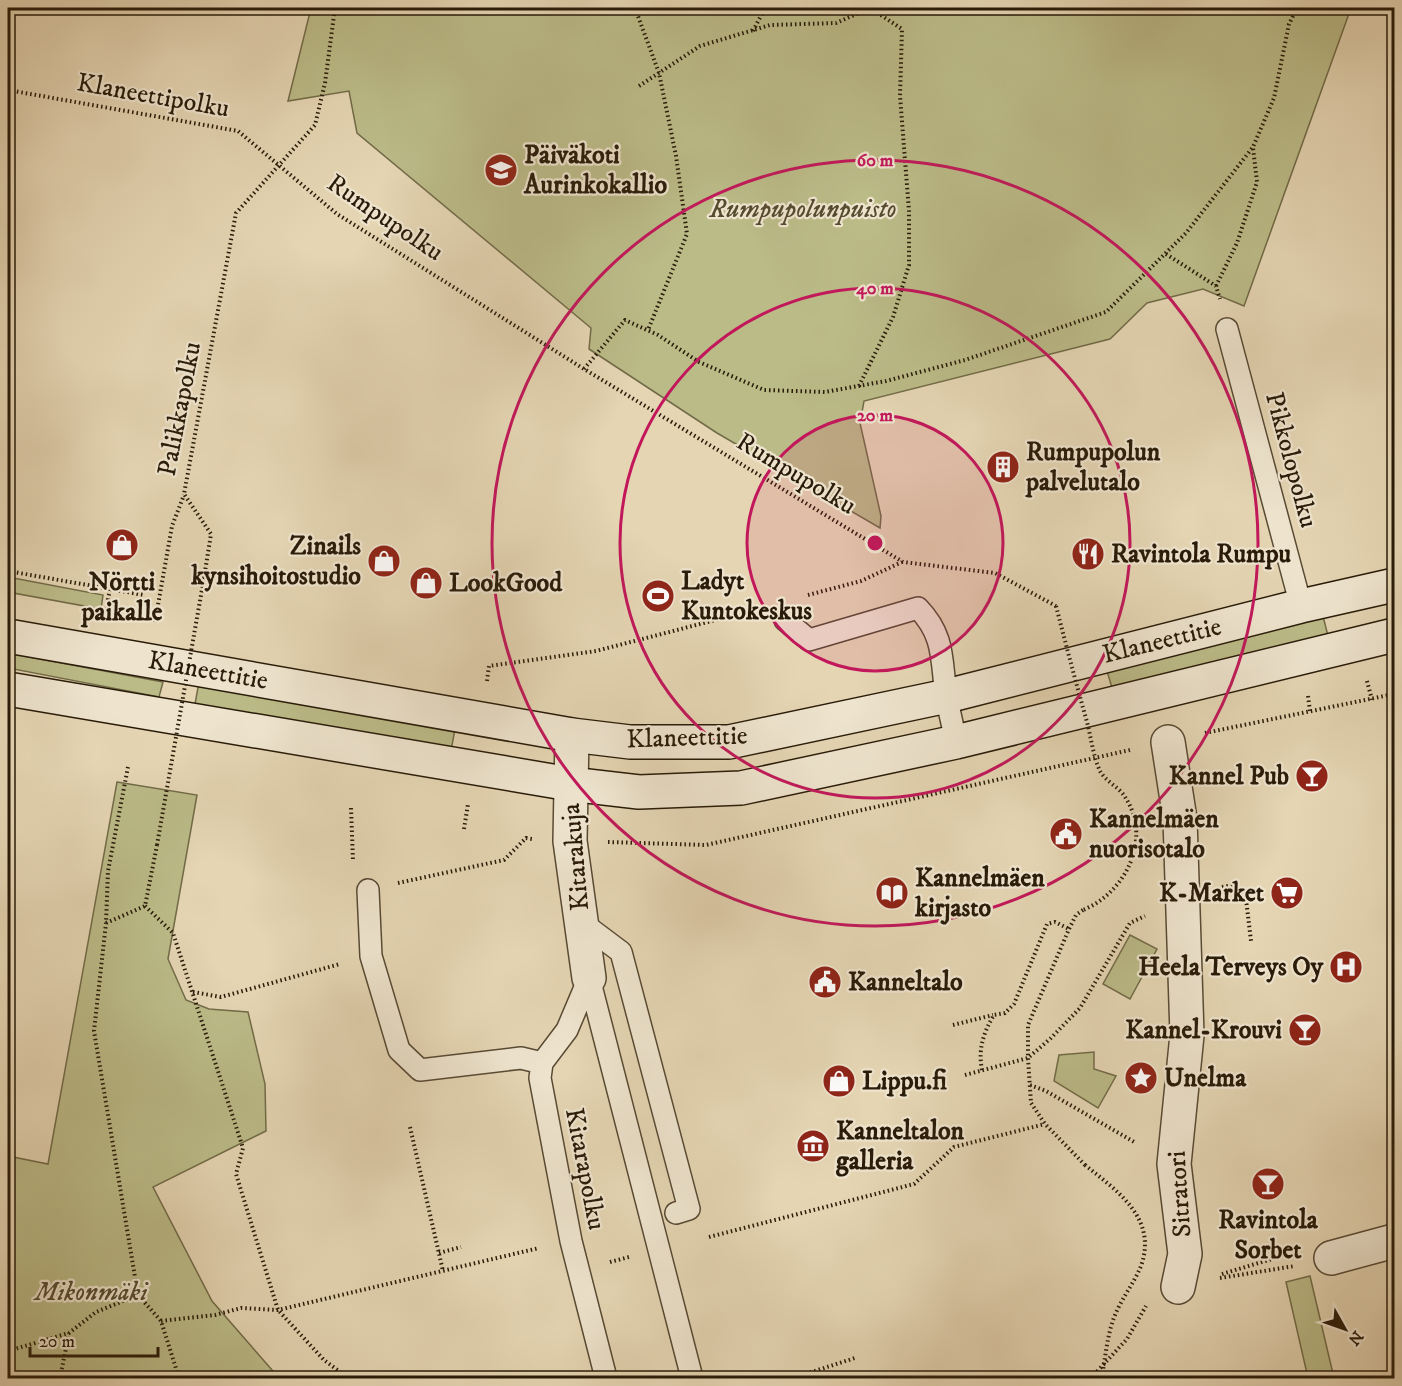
<svg xmlns="http://www.w3.org/2000/svg" width="1402" height="1386" viewBox="0 0 1402 1386" font-family="'IM FELL DW Pica',serif">
<style>
.green{fill:#bb8;stroke:#726b48;stroke-width:1.5}
.lines{fill:none;stroke-linecap:round;stroke-linejoin:round}
.lane-casing{stroke:#584a34;stroke-width:24}
.street-casing{stroke:#584a34;stroke-width:36}
.secondary-casing{stroke:#291b09;stroke-width:36}
.path{stroke:#291b09;stroke-width:4;stroke-dasharray:1.5 3;stroke-linecap:butt}
.lane{stroke:#eee4ce;stroke-width:21}
.street{stroke:#eee4ce;stroke-width:33}
.secondary{stroke:#eee4ce;stroke-width:33}
.path-bridge{stroke:#291b09;stroke-width:4;stroke-dasharray:1.5 3;stroke-linecap:butt}
.ring{fill:none;stroke:#c2185b;stroke-width:3}
.labels{text-anchor:middle;dominant-baseline:central;stroke-width:4.5;stroke-linejoin:round;paint-order:stroke}
.street-label{font-size:26px;fill:#291b09;stroke:#eee4ce}
.poi-label{font-size:26px;font-weight:bold;fill:#291b09;stroke:#eee4ce;text-anchor:start}
.park-label{font-size:26px;font-style:italic;fill:#554b2f;stroke:#eee4ce}
.centre{fill:#c2185b;stroke:#eee4ce;stroke-width:3}
.ring-label{font-size:18px;text-anchor:middle;font-weight:bold;fill:#c2185b;stroke:#eee4ce;stroke-width:4.5;stroke-linejoin:round;paint-order:stroke}
</style>
<rect width="100%" height="100%" fill="#e5d5b3"/>
<filter id="stains"><feTurbulence type="fractalNoise" baseFrequency=".00333" numOctaves="4"/><feColorMatrix values="0 0 0 0 .2 0 0 0 0 .09 0 0 0 0 .02 0 0 0 .5 -.17"/></filter>
<radialGradient id="worn" r=".72"><stop offset=".6" stop-color="#630" stop-opacity="0"/><stop offset="1" stop-color="#630" stop-opacity=".3"/></radialGradient>
<!-- green -->
<path class="green" d="M311 8H1351L1244 306 1203 289 1147 303 1110 339 864 401 860 423 881 516 880 528 717 433 589 349 591 328 357 133 349 91 288 101Z
M8 577 103 595 101 609 8 592Z
M1323 616 1328 636 1113 691 1107 671Z
M8 653 163 682 159 697 8 668Z
M199 682 455 729 451 751 195 704Z
M117 782 197 795 168 959 186 1000 209 1009 248 1012 265 1084 266 1131 153 1187 212 1301 279 1378H8V1156L48 1164Z
M1130 935 1157 949 1130 999 1103 984Z
M1094 1052V1069L1116 1076 1098 1108 1054 1081 1059 1055Z
M1310 1276 1334 1378H1308L1286 1282Z"/>
<g class="lines">
<!-- lane casing -->
<g class="lane-casing">
<path id="lane" d="M1227 329 1301 606
M785 620 809 640 918 608C945 636 941 659 946 695 949 711 953 726 956 742
M368 890 371 956 399 1050 420 1070 521 1058 542 1063
M581 922 621 952 689 1209 676 1213
M589 978 567 1030 542 1063 540 1078 571 1241 606 1378
M589 978 692 1378"/>
</g>
<!-- street casing -->
<g class="street-casing">
<path id="street" d="M572 735 570 841 589 978
M1168 742 1180 819 1187 1035 1174 1164 1185 1254 1178 1287
M1331 1258 1394 1241"/>
</g>
<!-- secondary casing -->
<g class="secondary-casing">
<path id="secondary" d="M8 636 572 735 630 742H729L947 696 1301 606 1394 585
M8 689 570 784 639 792 741 788 956 742 1394 635"/>
</g>
<!-- path -->
<path class="path" d="M635 8 659 73 676 156 687 234 648 330
M753 31 765 8
M639 86 700 46 770 25 836 23 870 8
M8 90 238 131 337 214 584 369 903 562 995 573 1056 606
M1166 254 1216 286 1220 299
M1216 286 1237 243 1257 182 1253 148
M584 369 625 320 658 335 699 362 764 390 825 392 886 381 965 360 1106 312 1186 233 1253 147 1274 98 1289 24 1297 8
M859 386 893 317 909 265V211L900 96 902 29 870 8
M8 571 144 595
M204 578 211 534 184 494 236 213 315 125 325 83 335 8
M808 595 861 581 902 562
M105 613 112 581
M155 622 172 526 184 495
M487 681 489 666 596 651 754 610
M1367 681 1372 700
M1308 696 1310 711
M1205 733 1394 694
M128 767 108 871 106 923 94 1031 138 1295 161 1321 179 1378
M351 808 353 861
M464 829 468 804
M608 842 706 845 1130 750
M398 883 504 860 526 838 532 839
M1222 887 1233 885 1246 899 1257 898
M1246 899 1251 941
M145 906 173 933 243 1148 236 1174 278 1310 324 1360 348 1378
M1083 910 1076 915 1069 929 1028 1025V1058L1031 1103 1045 1124 1085 1165
M106 923 145 906 157 845
M193 992 221 997 340 964
M953 1025 993 1015
M982 1070C978 1050 983 1033 994 1015L1005 1013 1014 1004 1047 924 1055 922 1069 929
M965 1075 1028 1058 1051 1038 1080 1008 1130 923 1145 916
M1030 1085 1046 1091 1136 1143
M410 1127 443 1271
M709 1237 914 1184 954 1147 1045 1124
M439 1253 461 1247
M610 1262 629 1257
M1222 1274 1292 1253
M1220 1278 1295 1266
M161 1321 215 1315 241 1308 278 1310 539 1248
M8 1351 69 1333 96 1312 138 1295
M8 1366 18 1378
M60 1378 69 1333
M793 1378 855 1358
M1091 1378 1127 1339 1146 1306"/>
<!-- lane -->
<use href="#lane" class="lane"/>
<!-- street -->
<use href="#street" class="street"/>
<!-- secondary -->
<use href="#secondary" class="secondary"/>
<!-- path-bridge -->
<path class="path-bridge" d="M1056 606C1066 645 1076 683 1087 722 1091 737 1093 756 1100 771 1105 781 1119 787 1125 797 1153 839 1125 893 1083 910
M157 845 204 578
M1085 1165C1117 1191 1158 1218 1141 1266 1134 1283 1122 1298 1115 1315 1108 1332 1106 1352 1103 1370L1104 1378"/>
</g>
<!-- distance rings -->
<circle cx="875" cy="543" r="128" fill="#c2185b" fill-opacity=".12"/>
<g class="ring">
<circle cx="875" cy="543" r="128"/>
<circle cx="875" cy="543" r="255"/>
<circle cx="875" cy="543" r="383"/>
</g>
<!-- icons -->
<defs>
<g id="school-disc" transform="scale(1.725)"><circle r="9.5" fill="#8f2418" stroke="#eee4ce"/><path d="M0-5L7-2L0 1L-7-2ZM-4 1L0 2.5L4 1V4Q0 6-4 4Z" fill="#fff"/></g>
<g id="building-disc" transform="scale(1.725)"><circle r="9.5" fill="#8f2418" stroke="#eee4ce"/><path d="M-4-6H4V6H1V3H-1V6H-4ZM-2.5-4.3h1.7v1.8h-1.7ZM.8-4.3h1.7v1.8H.8ZM-2.5-1h1.7V.8h-1.7ZM.8-1h1.7V.8H.8Z" fill="#fff"/></g>
<g id="shop-disc" transform="scale(1.725)"><circle r="9.5" fill="#8f2418" stroke="#eee4ce"/><path d="M-5-2.5h2.3a2.7 3.5 0 0 1 5.4 0H5L5.5 6h-11ZM-1.5-2.5h3a1.5 2.3 0 0 0-3 0Z" fill="#fff"/></g>
<g id="restaurant-disc" transform="scale(1.725)"><circle r="9.5" fill="#8f2418" stroke="#eee4ce"/><path d="M-5-6h1v4h1v-4h1v4h1v-4h1v5L-1.5 .5V6h-2V.5L-5-1ZM5-6V6H3V1.5H1.5Q1.5-4 5-6Z" fill="#fff"/></g>
<g id="stadium-disc" transform="scale(1.725)"><circle r="9.5" fill="#8f2418" stroke="#eee4ce"/><path d="M0-5a6.5 5 0 1 0 0 10a6.5 5 0 1 0 0-10ZM-3.5-1.8h7v3.6h-7Z" fill="#fff"/></g>
<g id="bar-disc" transform="scale(1.725)"><circle r="9.5" fill="#8f2418" stroke="#eee4ce"/><path d="M-6-5H6L.8 .8V4.5H3.5V6h-7V4.5H-.8V.8Z" fill="#fff"/></g>
<g id="civic-disc" transform="scale(1.725)"><circle r="9.5" fill="#8f2418" stroke="#eee4ce"/><path d="M-.6-6.5H3V-4.5H.6V-3L4-1V1h2V6H-6V1h2V-1L-.6-3ZM-1.2 2.5V6h2.4V2.5Z" fill="#fff"/></g>
<g id="library-disc" transform="scale(1.725)"><circle r="9.5" fill="#8f2418" stroke="#eee4ce"/><path d="M-6-4Q-3-5.5-.7-3.5V5Q-3 3-6 4ZM6-4Q3-5.5 .7-3.5V5Q3 3 6 4Z" fill="#fff"/></g>
<g id="supermarket-disc" transform="scale(1.725)"><circle r="9.5" fill="#8f2418" stroke="#eee4ce"/><path d="M-6-5.5h2.5l.6 2H6L4.5 2H-2.5L-4.4-4H-6ZM-1.5 3.2a1.3 1.3 0 1 0 .1 0ZM3 3.2a1.3 1.3 0 1 0 .1 0Z" fill="#fff"/></g>
<g id="hospital-disc" transform="scale(1.725)"><circle r="9.5" fill="#8f2418" stroke="#eee4ce"/><path d="M-5-5h3v3.5h4V-5h3V5h-3V1.5h-4V5h-3Z" fill="#fff"/></g>
<g id="sight-disc" transform="scale(1.725)"><circle r="9.5" fill="#8f2418" stroke="#eee4ce"/><path d="M0-6L1.8-2.2L6-1.7L2.9 1.2L3.7 5.4L0 3.3L-3.7 5.4L-2.9 1.2L-6-1.7L-1.8-2.2Z" fill="#fff"/></g>
<g id="museum-disc" transform="scale(1.725)"><circle r="9.5" fill="#8f2418" stroke="#eee4ce"/><path d="M0-6L6-3V-2H-6V-3ZM-5-1h2V3h-2ZM-1-1h2V3h-2ZM3-1h2V3H3ZM-6 4H6V6H-6Z" fill="#fff"/></g>
</defs>
<g fill-rule="evenodd">
<use href="#school-disc" x="501" y="170"/>
<use href="#building-disc" x="1003" y="467"/>
<use href="#shop-disc" x="122" y="545"/>
<use href="#restaurant-disc" x="1088" y="554"/>
<use href="#shop-disc" x="384" y="561"/>
<use href="#shop-disc" x="426" y="583"/>
<use href="#stadium-disc" x="658" y="596"/>
<use href="#bar-disc" x="1312" y="776"/>
<use href="#civic-disc" x="1066" y="834"/>
<use href="#library-disc" x="892" y="893"/>
<use href="#supermarket-disc" x="1287" y="893"/>
<use href="#hospital-disc" x="1346" y="967"/>
<use href="#civic-disc" x="825" y="982"/>
<use href="#bar-disc" x="1305" y="1030"/>
<use href="#sight-disc" x="1141" y="1078"/>
<use href="#shop-disc" x="839" y="1081"/>
<use href="#museum-disc" x="813" y="1146"/>
<use href="#bar-disc" x="1268" y="1184"/>
</g>
<g class="labels">
<!-- street labels -->
<g class="street-label">
<text transform="translate(153 96) rotate(10)">Klaneettipolku</text>
<text transform="translate(385 218) rotate(34)">Rumpupolku</text>
<text transform="translate(180 409) rotate(-79)">Palikkapolku</text>
<text transform="translate(1291 460) rotate(75)">Pikkolopolku</text>
<text transform="translate(796 474) rotate(31)">Rumpupolku</text>
<text transform="translate(1162 641) rotate(-14)">Klaneettitie</text>
<text transform="translate(208 671) rotate(10)">Klaneettitie</text>
<text transform="translate(687 738) rotate(-2)">Klaneettitie</text>
<text transform="translate(576 857) rotate(-95)">Kitarakuja</text>
<text transform="translate(585 1169) rotate(79)">Kitarapolku</text>
<text transform="translate(1180 1194) rotate(-94)">Sitratori</text>
</g>
<!-- poi labels -->
<g class="poi-label">
<text x="524" y="155">Päiväkoti<tspan x="524" dy="30">Aurinkokallio</tspan></text>
<text x="1026" y="452">Rumpupolun<tspan x="1026" dy="30">palvelutalo</tspan></text>
<text x="361" y="546" text-anchor="end">Zinails<tspan x="361" dy="30">kynsihoitostudio</tspan></text>
<text x="1111" y="554">Ravintola Rumpu</text>
<text x="681" y="581">Ladyt<tspan x="681" dy="30">Kuntokeskus</tspan></text>
<text x="122" y="582" text-anchor="middle">Nörtti<tspan x="122" dy="30">paikalle</tspan></text>
<text x="449" y="583">LookGood</text>
<text x="1289" y="776" text-anchor="end">Kannel Pub</text>
<text x="1089" y="819">Kannelmäen<tspan x="1089" dy="30">nuorisotalo</tspan></text>
<text x="915" y="878">Kannelmäen<tspan x="915" dy="30">kirjasto</tspan></text>
<text x="1264" y="893" text-anchor="end">K-Market</text>
<text x="1323" y="967" text-anchor="end">Heela Terveys Oy</text>
<text x="848" y="982">Kanneltalo</text>
<text x="1282" y="1030" text-anchor="end">Kannel-Krouvi</text>
<text x="1164" y="1078">Unelma</text>
<text x="862" y="1081">Lippu.fi</text>
<text x="836" y="1131">Kanneltalon<tspan x="836" dy="30">galleria</tspan></text>
<text x="1268" y="1220" text-anchor="middle">Ravintola<tspan x="1268" dy="30">Sorbet</tspan></text>
</g>
<!-- park labels -->
<g class="park-label">
<text x="803" y="209">Rumpupolunpuisto</text>
<text x="91" y="1292">Mikonmäki</text>
</g>
</g>
<circle cx="875" cy="543" r="9" class="centre"/>
<g class="ring-label">
<text x="875" y="166">60 m</text>
<text x="875" y="294">40 m</text>
<text x="875" y="421">20 m</text>
</g>
<!-- margin -->
<rect width="1402" height="1386" fill="none" stroke="#e5d5b3" stroke-width="30"/>
<rect x="9" y="9" width="1384" height="1368" fill="none" stroke="#291b09" stroke-width="3"/>
<rect x="15" y="15" width="1372" height="1356" fill="none" stroke="#291b09" stroke-width="1.5"/>
<!-- north arrow -->
<g transform="translate(1345 1329) rotate(130)" stroke="#eee4ce" stroke-width="4.5" paint-order="stroke">
<path d="M0-4.5L10 22L0 15L-10 22Z" fill="#291b09"/>
<text y="-9" font-size="16" font-weight="bold" text-anchor="middle" fill="#291b09">N</text>
</g>
<!-- scale -->
<path d="M30 1347v9h128v-9" fill="none" stroke="#291b09" stroke-width="3"/>
<text x="39" y="1347" font-size="18" fill="#291b09" stroke="#eee4ce" stroke-width="4.5" paint-order="stroke">20 m</text>
<rect width="100%" height="100%" filter="url(#stains)"/>
<rect width="100%" height="100%" fill="url(#worn)"/>
</svg>
